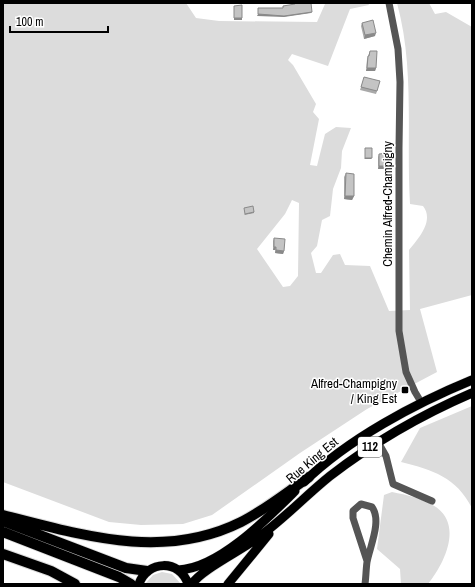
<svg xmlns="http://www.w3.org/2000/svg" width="475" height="587" viewBox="0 0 475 587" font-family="'Archivo Narrow',sans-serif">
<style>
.green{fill:#dcdcdc;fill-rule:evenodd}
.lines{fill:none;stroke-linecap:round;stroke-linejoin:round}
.major-casing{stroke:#dbdbdb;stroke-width:10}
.highway-casing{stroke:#dbdbdb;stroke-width:12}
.minor{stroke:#555;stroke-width:7}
.major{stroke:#000;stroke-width:9}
.highway{stroke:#000;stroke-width:10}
.wall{fill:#a9a9a9}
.shaded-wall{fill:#898989}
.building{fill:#c4c4c4;stroke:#898989}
.poi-dot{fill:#000;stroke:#fff;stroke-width:1.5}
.labels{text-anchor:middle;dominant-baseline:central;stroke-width:3;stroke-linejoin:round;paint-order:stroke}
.shield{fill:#fff;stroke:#4c4c4c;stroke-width:1}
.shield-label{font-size:12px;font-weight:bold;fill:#000}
.street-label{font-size:13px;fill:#000;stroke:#fff}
.poi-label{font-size:13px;fill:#000;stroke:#fff;text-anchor:end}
</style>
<rect width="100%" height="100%" fill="#fff"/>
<!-- green -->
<path class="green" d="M3 3H186L196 18 219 21 317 22 325 4 368 3 369 5 350 9 328 66 292 54 288 60 293 65 316 104 313 112 319 119 310 165 317 166 325 134 336 127 351 128 342 151 341 168 333 189 330 216 322 220 317 246 311 253 316 273H321L333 255 340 254 345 265 370 266 389 311 410 310 409 250C417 240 435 221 423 206L410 204C406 137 415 69 397 3H429L435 14 446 12 472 27V295L420 309 437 372 367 409 300 453 212 515 183 524 141 525 109 522 3 482ZM292 200 299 203 298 276 290 286 283 287 257 249 285 214Z
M472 406V508C456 477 433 470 401 462L420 428Z
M392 492C407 495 422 498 436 507 463 526 444 564 428 584H401L400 569 377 549 384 495Z
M162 572 172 574 181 584H145L153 575Z"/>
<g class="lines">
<!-- major casing -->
<g class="major-casing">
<path id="major" d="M304 482C348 439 416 403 472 380
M178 570C218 569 268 518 295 491
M139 584C147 560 180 559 188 584
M192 584C201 570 240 551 256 539 283 520 305 496 330 476 374 442 421 415 472 393
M228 584 269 534"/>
</g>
<!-- highway casing -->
<g class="highway-casing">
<path id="highway" d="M3 515C82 535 163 561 241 522 265 510 287 492 309 477
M3 521 126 568 147 571
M3 532 119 577 131 584
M3 554 51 571 75 584"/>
</g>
<!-- minor -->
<path class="minor" d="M389 3 398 49 400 82 399 148V331L406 372 415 392 421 402
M378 442 386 456 393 484 432 501
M365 584C366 577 366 569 367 562 370 546 382 521 372 507L361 504 353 511V518L367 561"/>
<!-- major -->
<use href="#major" class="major"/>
<!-- highway -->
<use href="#highway" class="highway"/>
</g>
<!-- wall -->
<path class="wall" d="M362 23 375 36 364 39 361 26Z
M370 51 376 68 375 71H366L367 59 368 56Z
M363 81 377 91 376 94 360 90Z
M379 154 389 169H378V157Z
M346 173 354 196 352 200 344 199V177Z
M274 238 284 251 283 254 275 253V250H273V241Z"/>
<!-- shaded-wall -->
<path class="shaded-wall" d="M312 12 311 13 284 17 257 16 258 14Z
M234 18H242V20H234Z
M376 33 375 36 364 39 365 35Z
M367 68H376L375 71H366Z
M365 158H372L371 159H364Z
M379 166H390L389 169H378Z
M345 196H354L352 200 344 199Z
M254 212V213L244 215 245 214Z
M274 247H276L275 250H273Z
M276 250 284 251 283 254 275 253Z"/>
<!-- building -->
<path class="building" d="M295 3H311L312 12 284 16 258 14V8H283V6L295 4Z
M242 5V18H234V6Z
M373 20 376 33 365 35 362 23Z
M370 51H377L376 68H367L368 56H369Z
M364 77 380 81 377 91 361 87Z
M365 148H372V158H365Z
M390 153V166H379V154Z
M346 173 354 174V196H345Z
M253 206 254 212 245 214 244 208Z
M274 238 285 239 284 251 276 250V247H274Z"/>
<!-- markers -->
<rect class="poi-dot" x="401" y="386" width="8" height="8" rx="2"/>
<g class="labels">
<!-- shield labels -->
<rect class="shield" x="358" y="437" width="24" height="20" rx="3"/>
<g class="shield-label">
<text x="370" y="447">112</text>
</g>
<!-- street labels -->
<g class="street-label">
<text transform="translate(387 204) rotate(-90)">Chemin Alfred-Champigny</text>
<text transform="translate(312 460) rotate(-40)">Rue King Est</text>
</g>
<!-- poi labels -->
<g class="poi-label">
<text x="397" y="383">Alfred-Champigny<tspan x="397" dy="15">/ King Est</tspan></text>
</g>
</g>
<!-- border -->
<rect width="475" height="587" fill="none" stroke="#000000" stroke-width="8"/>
<!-- scale -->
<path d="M10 26v6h98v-6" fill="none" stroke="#000000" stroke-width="2"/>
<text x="16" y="26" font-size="12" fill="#000000" stroke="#ffffff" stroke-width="3" paint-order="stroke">100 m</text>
</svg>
